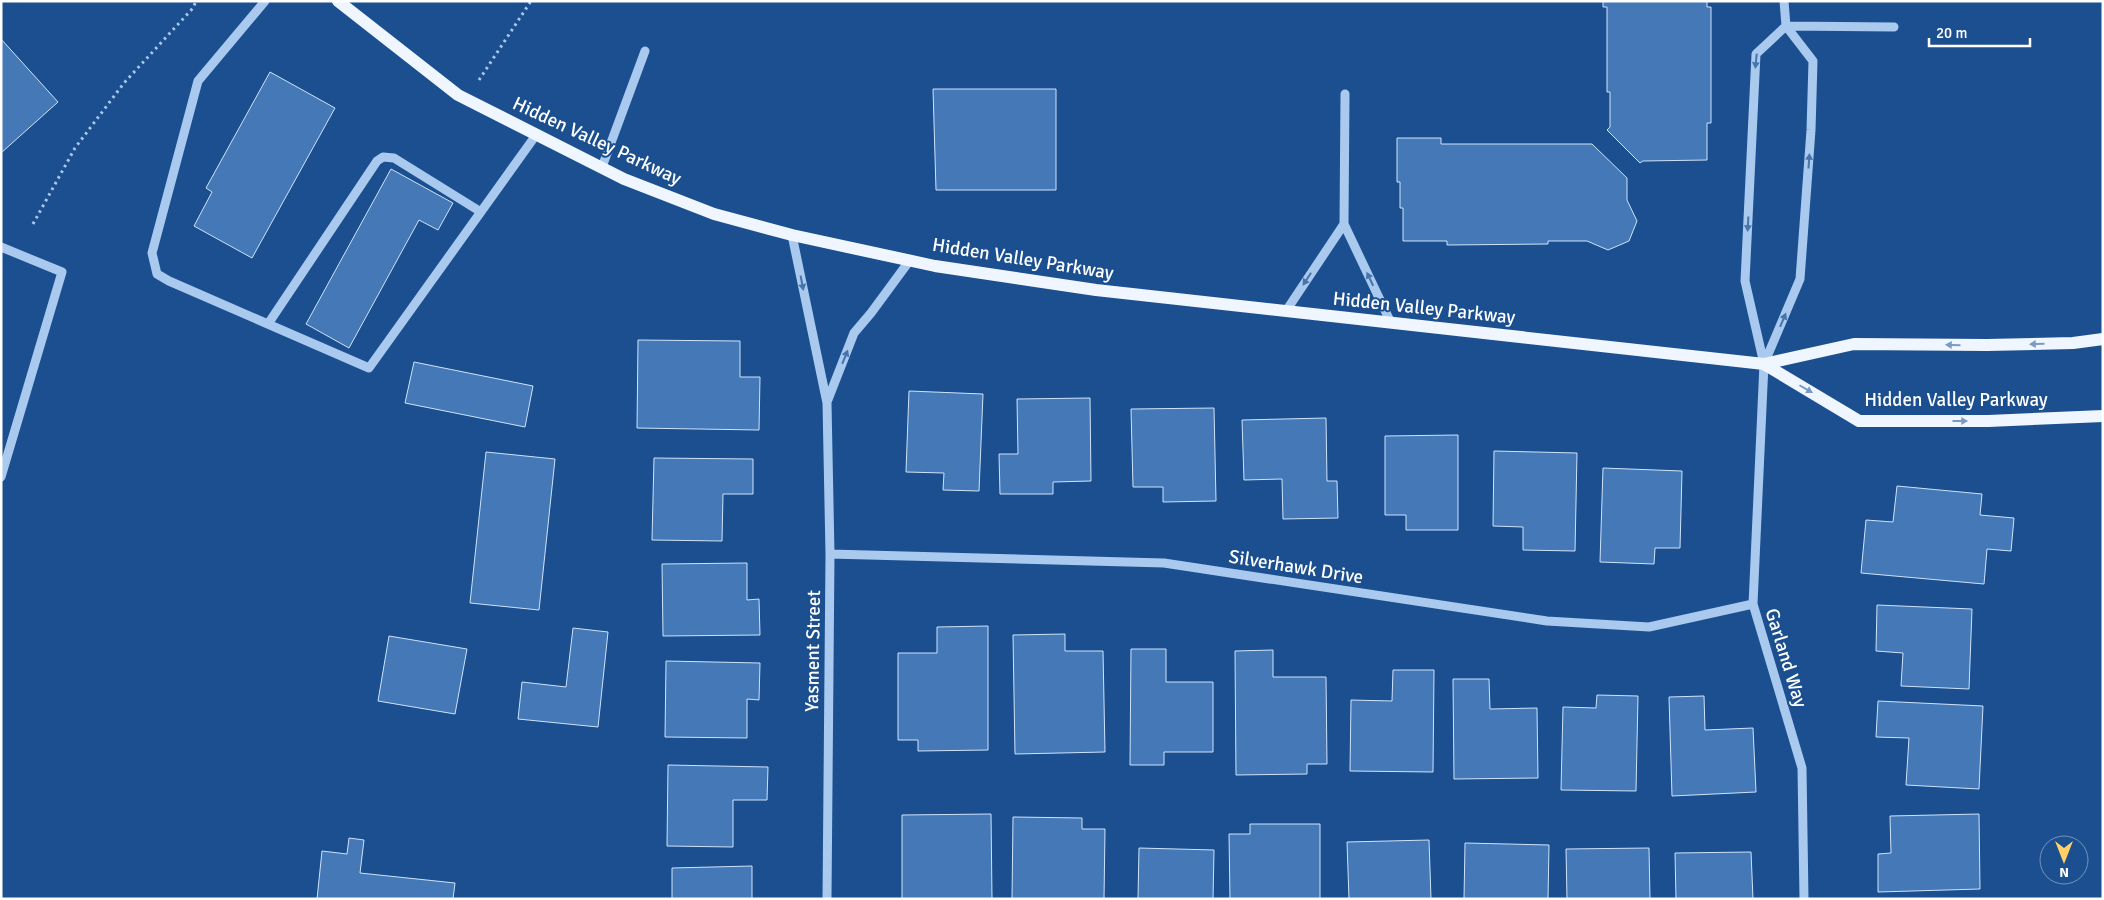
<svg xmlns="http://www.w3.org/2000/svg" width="2104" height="900" viewBox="0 0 2104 900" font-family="Signika,sans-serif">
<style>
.building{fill:#4478b7;stroke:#cfe3fa}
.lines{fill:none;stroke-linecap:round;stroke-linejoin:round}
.path{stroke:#a9c9ee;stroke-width:3;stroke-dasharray:2.5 4;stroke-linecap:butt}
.minor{stroke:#a9c9ee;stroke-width:9}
.major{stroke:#f0f6ff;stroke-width:12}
.oneway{fill:#4674ac}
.oneway2{fill:#7b9ac1}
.labels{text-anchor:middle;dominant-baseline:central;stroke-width:4;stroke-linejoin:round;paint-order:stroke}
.street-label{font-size:19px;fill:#fff;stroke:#1b4f8f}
</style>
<rect width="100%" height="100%" fill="#1b4f8f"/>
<!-- building -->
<path class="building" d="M1603 1H1707V7H1711V123H1707V160L1643 161 1640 163 1607 130 1610 127V92H1607V7H1603Z
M1 39 58 102 1 153Z
M270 72 335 108 252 258 194 226 212 192 206 188Z
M933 89H1056V190H936Z
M1397 138H1441V144H1592L1627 178V200L1637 221 1629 241 1608 250 1587 241H1548V244L1447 245V241H1403V208H1400V182H1397Z
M391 169 453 203 438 230 419 220 349 348 306 324Z
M638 340 740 341V377H760L759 430 637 428Z
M414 362 533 386 525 427 405 403Z
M909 391 983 394 979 491 943 490 944 473 906 472Z
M1090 398 1091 481 1053 482V494H1000L999 454H1018L1017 399Z
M1214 408 1216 501 1163 502V487H1133L1131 409Z
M1326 418 1327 481H1337L1338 518 1283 519 1282 479 1244 480 1242 420Z
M1458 435V530H1406V515H1385V436Z
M1494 451 1577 453 1575 551 1523 550V527L1493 526Z
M486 452 555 459 539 610 470 603Z
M654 458 753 459V494H723L722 541 652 540Z
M1603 468 1682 471 1680 548H1655L1654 564 1600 562Z
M1897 486 1982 494 1980 515 2014 518 2011 551 1987 549 1984 584 1861 573 1866 520 1893 522Z
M747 563V600L759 599 760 635 663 636 662 564Z
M1877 605 1972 609 1969 689 1901 686 1903 653 1876 651Z
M988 626V750L918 751V740H898V653H937V627Z
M573 628 608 632 598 727 518 719 522 682 566 687Z
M1065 634V651H1103L1105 752 1015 754 1013 635Z
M389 636 467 649 455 714 378 701Z
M1131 649H1166V682H1213V752H1164V765H1130Z
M1273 650V677H1326L1327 764H1307V774L1236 775 1235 651Z
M666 661 760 663 759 700 747 699V738L665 737Z
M1393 670H1434L1433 772 1350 771 1351 700 1392 701Z
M1453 679H1489L1490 709 1537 708 1538 778 1454 779Z
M1597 695 1638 696 1636 791 1561 790 1563 707 1596 708Z
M1704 696 1705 730 1753 728 1756 792 1672 796 1669 697Z
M1878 701 1983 706 1979 789 1906 785 1909 738 1876 737Z
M668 765 768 767 767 800H733V847L667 846Z
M991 814 992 899H902V815Z
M1979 814 1980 889 1878 892V854L1891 853 1890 816Z
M1013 817 1082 818V829H1105L1104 899H1012Z
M1250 824H1320V899H1230L1229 834H1250Z
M349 838 364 840 360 873 455 883 453 899H317L322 851 347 854Z
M1429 840 1431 899H1349L1347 842Z
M1465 843 1549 845 1548 899H1464Z
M1139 848 1214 850 1213 899H1138Z
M1649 848 1650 899H1567L1566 849Z
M1751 852 1753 899H1676L1675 853Z
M752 866V899H672V868Z"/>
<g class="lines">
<!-- path -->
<path class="path" d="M479 80 531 1
M33 224 75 148 124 83 193 8 196 1"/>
<!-- minor -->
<path class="minor" d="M265 1 198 81 152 253 157 274 169 281 369 368 536 135
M1345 94 1344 224 1391 323
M602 167 645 51
M792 235 827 403 830 554 827 899
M1 247 62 272 1 477
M1286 311 1344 224
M268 324 377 161 383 157 394 158 481 212
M1764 364 1800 279 1811 130 1813 61 1786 26 1784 1
M827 402 854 333 871 313 910 260
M830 554 1164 563 1547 621 1649 627 1753 604
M1804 899 1802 768 1753 604 1764 364 1745 281 1756 54 1786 26 1894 27"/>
<!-- major -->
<path class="major" d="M338 1 458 95 624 179 714 214 792 235 935 266 1096 290 1764 364 1854 344 1987 345 2073 343 2103 339
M1764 364 1859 421H1988L2103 416"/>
</g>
<!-- one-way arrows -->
<defs><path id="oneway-solid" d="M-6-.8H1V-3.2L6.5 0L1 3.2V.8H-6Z" transform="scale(1.25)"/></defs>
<g class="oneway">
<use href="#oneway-solid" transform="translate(1756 61) rotate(96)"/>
<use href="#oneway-solid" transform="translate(1809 161) rotate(-86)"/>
<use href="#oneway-solid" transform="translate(1748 224) rotate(93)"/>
<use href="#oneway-solid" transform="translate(1307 279) rotate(123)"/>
<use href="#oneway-solid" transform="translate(1370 279) rotate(-115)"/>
<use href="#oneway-solid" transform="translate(802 283) rotate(79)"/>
<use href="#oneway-solid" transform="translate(1783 320) rotate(-67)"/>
<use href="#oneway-solid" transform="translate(845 357) rotate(-68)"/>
</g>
<g class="oneway2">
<use href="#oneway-solid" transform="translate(2037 344) rotate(178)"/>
<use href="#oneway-solid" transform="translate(1953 345) rotate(-179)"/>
<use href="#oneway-solid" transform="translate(1806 389) rotate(30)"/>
<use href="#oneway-solid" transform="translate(1960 421)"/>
</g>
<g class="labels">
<!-- street labels -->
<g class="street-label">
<text transform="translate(597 141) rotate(25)">Hidden Valley Parkway</text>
<text transform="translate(1023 259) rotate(9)">Hidden Valley Parkway</text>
<text transform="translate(1424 308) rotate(6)">Hidden Valley Parkway</text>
<text x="1956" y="400">Hidden Valley Parkway</text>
<text transform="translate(1296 567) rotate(9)">Silverhawk Drive</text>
<text transform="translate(813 651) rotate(-89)">Yasment Street</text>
<text transform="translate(1786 658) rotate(73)">Garland Way</text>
</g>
</g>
<!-- border -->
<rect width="2104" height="900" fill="none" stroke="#ffffff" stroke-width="5"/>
<!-- north arrow -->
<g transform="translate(2064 860) rotate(180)"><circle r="24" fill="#1b4f8f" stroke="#7695bc"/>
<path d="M0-4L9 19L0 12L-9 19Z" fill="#ffd166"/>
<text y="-8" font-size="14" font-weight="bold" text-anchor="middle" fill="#ffffff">N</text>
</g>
<!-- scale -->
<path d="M1929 38v8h101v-8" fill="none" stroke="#ffffff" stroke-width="2.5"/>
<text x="1936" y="38" font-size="15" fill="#ffffff" stroke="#1b4f8f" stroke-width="4" paint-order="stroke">20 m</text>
</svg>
